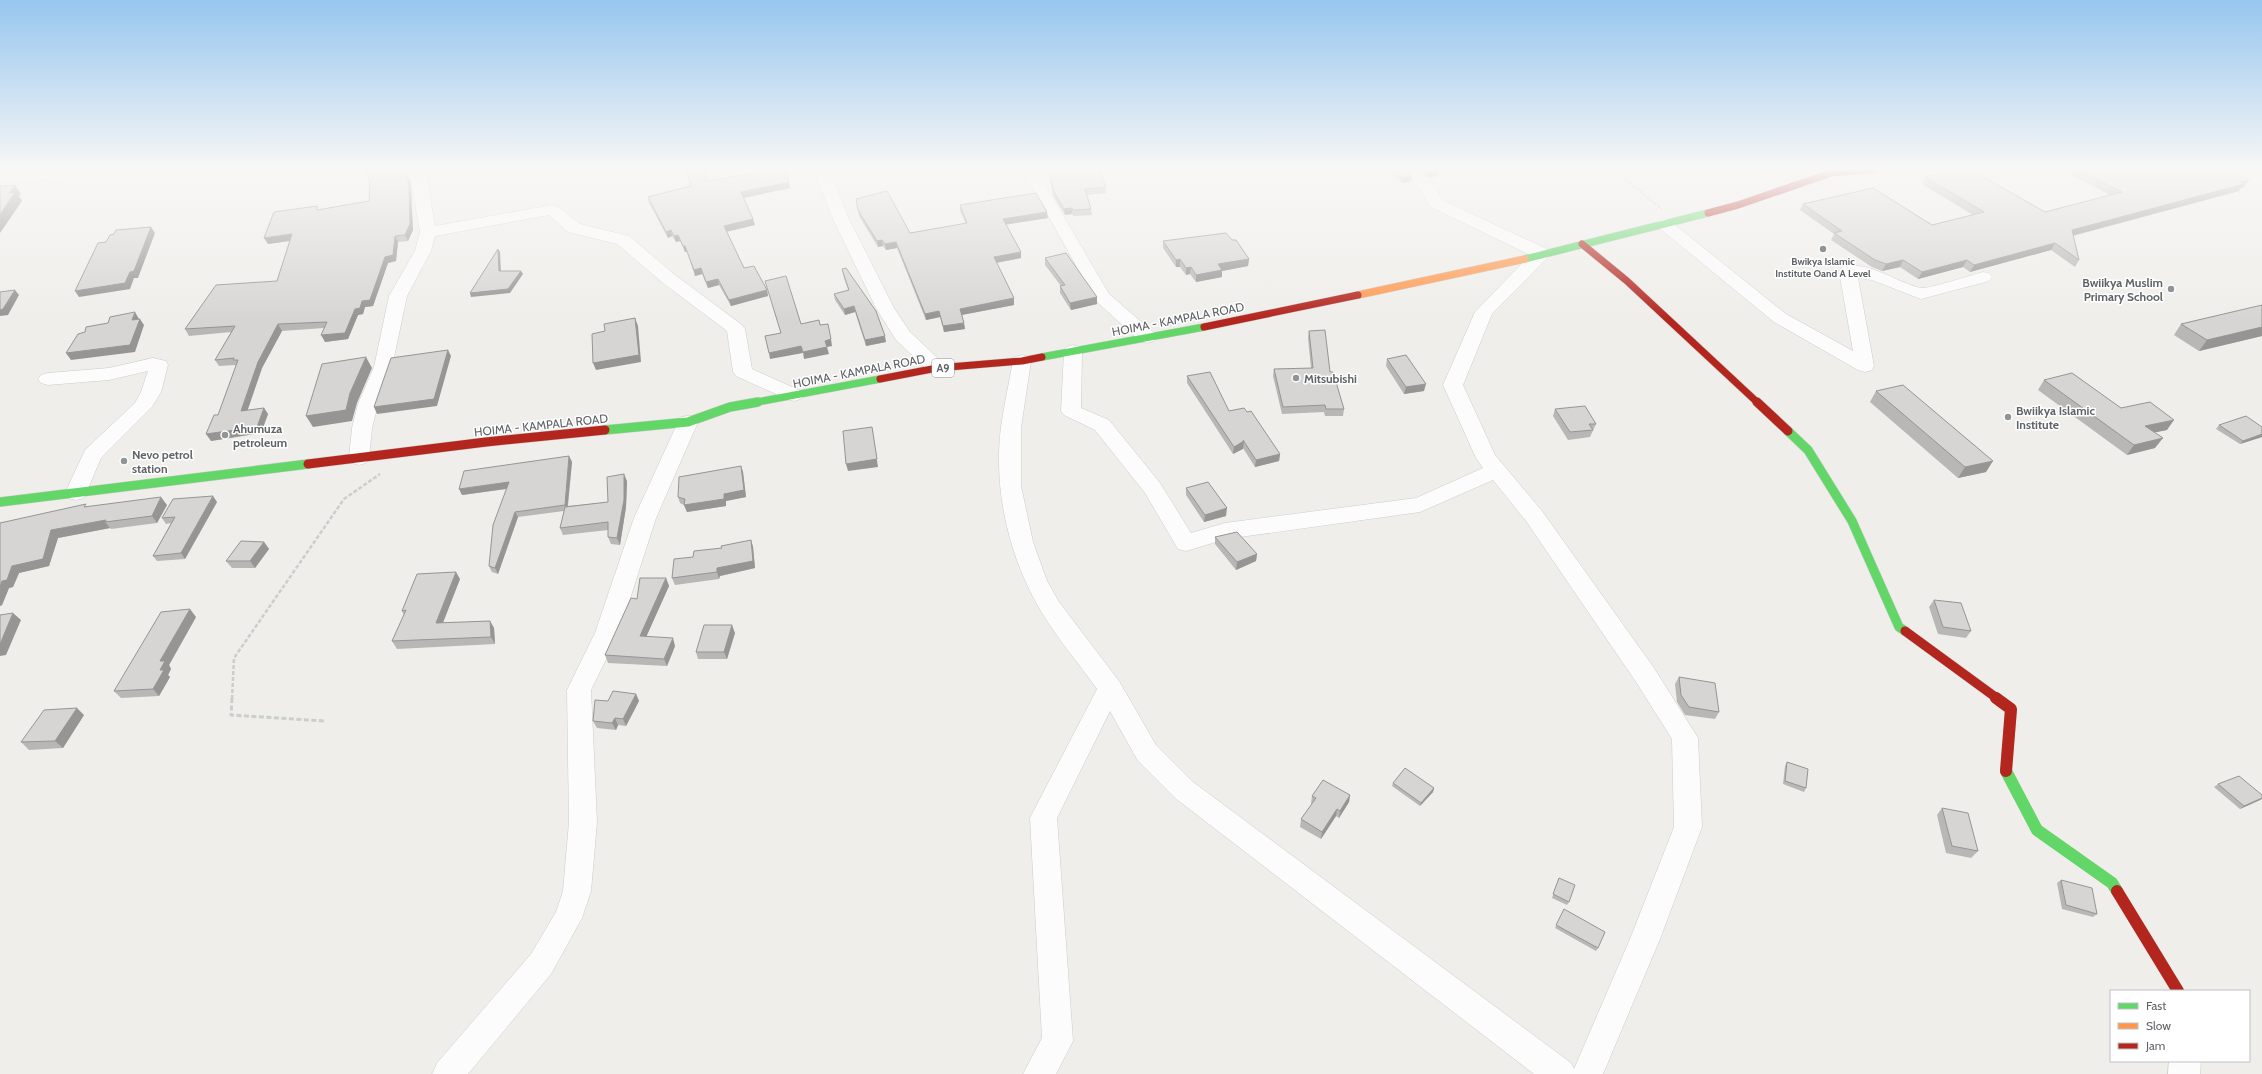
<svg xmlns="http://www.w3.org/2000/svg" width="2262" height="1074" viewBox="0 0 2262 1074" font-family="Cabin,sans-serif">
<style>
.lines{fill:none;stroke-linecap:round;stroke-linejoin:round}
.street-casing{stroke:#cbcccc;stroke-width:1}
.fast-far2-casing{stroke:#cacacb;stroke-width:8}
.fast-far1-casing{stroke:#cacacb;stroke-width:10}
.fast-casing{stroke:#cacacb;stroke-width:12}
.slow-casing{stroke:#cacacb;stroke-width:8}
.jam-far2-casing{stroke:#cacacb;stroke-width:8}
.jam-far1-casing{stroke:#cacacb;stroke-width:10}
.jam-casing{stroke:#cacacb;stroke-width:12}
.path-far2{stroke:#cacfcc;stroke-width:2;stroke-dasharray:3 1.5;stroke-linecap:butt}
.path-far1{stroke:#cacfcc;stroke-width:2.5;stroke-dasharray:4 2;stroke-linecap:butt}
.path{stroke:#cacfcc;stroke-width:3;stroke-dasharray:5 2.5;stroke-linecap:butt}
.street{fill:#fdfcfc;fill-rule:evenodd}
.fast-far2{stroke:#63d668;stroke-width:7}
.fast-far1{stroke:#63d668;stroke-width:9}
.fast{stroke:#63d668;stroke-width:12}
.slow{stroke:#ff974d;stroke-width:7}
.jam-far2{stroke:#b3261e;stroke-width:7}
.jam-far1{stroke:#b3261e;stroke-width:9}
.jam{stroke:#b3261e;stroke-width:12}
.wall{fill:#b8b7b5}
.shaded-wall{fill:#969594}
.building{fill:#d6d5d3;stroke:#969594}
.poi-dot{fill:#919496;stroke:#fff;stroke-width:1.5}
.labels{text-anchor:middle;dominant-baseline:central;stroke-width:3;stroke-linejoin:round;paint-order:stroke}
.far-poi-label{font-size:10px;font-weight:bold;fill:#5f6368;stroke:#fff}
.shield{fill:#fff;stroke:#8f9295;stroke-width:1}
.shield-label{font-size:11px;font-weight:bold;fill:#5f6368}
.poi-label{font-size:12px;font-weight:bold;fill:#5f6368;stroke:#fff;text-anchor:start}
.street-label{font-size:12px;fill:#5f6368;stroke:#fff}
</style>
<rect width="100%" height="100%" fill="#efeeea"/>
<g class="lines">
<!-- street casing -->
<g class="street-casing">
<path id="street" d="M61 169H117L114 172 109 174 53 179 0 180V170Z
M405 169H419L427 180 435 226 552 205 558 207 580 224 629 236 675 275 742 325 745 329 752 369 801 391 804 395 801 399 794 401 787 399 736 376 733 372 727 331 663 283 617 244 568 232 549 215 435 236 431 251 407 296 392 367 378 404 372 428 369 458 366 463 359 465 352 463 349 458 352 428 358 404 374 367 389 296 415 251 420 232 411 180Z
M814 169H829L848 217 894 308 910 332 944 364 947 368 944 372 937 374 930 372 896 340 876 308 832 217Z
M1022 169H1036L1109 294 1154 333 1156 337 1154 341 1147 343 1140 341 1096 301Z
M1401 169H1417L1435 186 1442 200 1549 250 1551 254 1492 314 1463 385 1495 455 1542 511 1654 668 1698 738 1702 827 1660 939 1603 1074H1534L1175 798 1138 761 1110 711 1057 818 1073 1041 1056 1074H1023L1042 1038 1030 818 1097 689C1079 664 1058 639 1042 613 1009 558 993 490 1001 427 1004 405 1009 383 1013 361L1015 357 1022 355 1029 357 1031 361 1021 428V486L1033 542 1047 581 1059 602 1119 681 1156 745 1193 782 1571 1063 1574 1069 1630 939 1674 827 1672 739 1636 682 1526 521 1493 480 1420 512 1226 539 1186 551 1178 549 1145 493 1095 430 1064 415 1061 411 1064 351 1066 347 1073 345 1080 347 1082 351 1081 408 1109 420 1160 483 1191 533 1225 523 1416 498 1483 468 1476 458 1443 385 1475 312 1530 255 1429 206 1422 191Z
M1815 169H1834L1839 173 1836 176C1829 178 1820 176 1815 169Z
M1664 219 1670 221 1786 314 1853 351 1839 271 1842 267C1869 260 1895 282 1921 288 1929 289 1972 275 1983 272L1989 273 1992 277 1989 281 1921 299 1872 280 1858 278 1874 366 1872 370 1865 372 1858 370 1774 322 1658 227 1656 224 1658 221Z
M153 358 166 361 168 365 161 392 152 407 101 458 84 498 76 500 68 498 65 493 85 450 135 403 141 392 148 371 109 380 48 385 41 383 38 379 41 375 48 373 109 368Z
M688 416 695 417 698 422 656 518 619 633 591 690 597 822 591 891 582 918 551 974 468 1074H432L437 1063 531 954 556 912 563 891 569 822 567 690 595 633 634 518 678 422 681 417Z
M2169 1061H2201L2200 1074H2168Z"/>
</g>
<!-- fast-far2 casing -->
<g class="fast-far2-casing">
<path id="fast-far2" d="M1525 259 1708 213
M1042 357 1204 327
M752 403 880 379"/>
</g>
<!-- fast-far1 casing -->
<g class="fast-far1-casing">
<path id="fast-far1" d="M605 430 688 422 730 407 758 402
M1788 431 1808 450 1852 521 1899 627 1905 631
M0 502 308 464"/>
</g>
<!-- fast casing -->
<g class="fast-casing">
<path id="fast" d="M2006 771 2037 830 2112 883 2117 891"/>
</g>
<!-- slow casing -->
<g class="slow-casing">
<path id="slow" d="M1358 295 1525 259"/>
</g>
<!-- jam-far2 casing -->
<g class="jam-far2-casing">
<path id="jam-far2" d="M1708 213 1738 205 1831 173 1875 169
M1582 244 1627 281 1758 403
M1204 327 1358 295
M880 379 937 368 1022 361 1042 357"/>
</g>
<!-- jam-far1 casing -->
<g class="jam-far1-casing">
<path id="jam-far1" d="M1757 402 1788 431
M308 464 486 442 605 430
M1905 631 1998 699"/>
</g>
<!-- jam casing -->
<g class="jam-casing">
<path id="jam" d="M1996 698 2011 709 2006 771
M2117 891 2178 991"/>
</g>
<!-- path-far2 -->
<path class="path-far2" d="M1618 169 1625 179 1662 209"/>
<!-- path-far1 -->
<path class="path-far1" d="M232 699 234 658 344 499 380 474"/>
<!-- path -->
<path class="path" d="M232 698 231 715 325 721"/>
<!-- street -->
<use href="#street" class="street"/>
<!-- fast-far2 -->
<use href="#fast-far2" class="fast-far2"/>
<!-- fast-far1 -->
<use href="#fast-far1" class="fast-far1"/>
<!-- fast -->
<use href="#fast" class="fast"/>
<!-- slow -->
<use href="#slow" class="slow"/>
<!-- jam-far2 -->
<use href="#jam-far2" class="jam-far2"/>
<!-- jam-far1 -->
<use href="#jam-far1" class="jam-far1"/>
<!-- jam -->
<use href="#jam" class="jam"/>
</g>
<!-- wall -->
<path class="wall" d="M1070 169H1099L1106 187V193L1087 195 1091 209 1092 215 1073 216 1072 214 1065 215 1053 196 1050 179V173L1072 171Z
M1387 169H1405L1412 176 1411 181 1402 183Z
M1418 169H1436L1438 171 1437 176 1429 178Z
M2060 169H2227L2244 187 2241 188 2239 191 2073 236 2079 260 2075 267 2051 250 1970 272 1963 267 1918 279 1900 267 1882 271 1872 267 1831 240 1834 234 1800 210 1803 204 1932 225 1973 215 1922 184 1925 177 2045 212 2110 195Z
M410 180 411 190 413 230 408 241 398 242 396 261 388 263 373 306 365 307 363 314 358 315 348 339 325 342 324 328 282 331 262 368 247 410 264 408 268 414 261 433 211 441 218 415 236 366 235 365 219 366 215 360 231 332 189 336 185 329 277 281 290 241 268 244 319 210 369 201Z
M707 181 790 188 744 198 753 219 755 225 727 231 744 268 767 290 768 296 731 306 719 285 708 288 702 274 695 276 687 252H685L680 241 676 242 672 236 668 238 649 203 648 197Z
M856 199 910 233 966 224 960 211V205L1048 218 1006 224 1021 252V258L997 263 1014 305 962 315 965 329 944 332 940 317 926 320 897 248 886 250 883 246 878 247 859 216Z
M1232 240 1249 259 1248 266 1222 271V277L1196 282 1190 274 1186 275 1180 267H1176L1163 248V241Z
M1045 258 1097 304 1071 310 1060 293V286H1061L1045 265Z
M842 269 886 342 866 346 855 312 845 315 835 300 834 294 848 290 843 275Z
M2262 305V336L2199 351 2174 335 2181 324Z
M1309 331 1330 372 1344 409 1343 416H1325L1324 412 1282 414 1273 376 1274 369 1311 368 1308 338Z
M1387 359 1424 391 1404 394 1386 366Z
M1187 376 1229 411 1247 412 1280 454 1279 461 1255 467 1243 448 1233 454 1187 383Z
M2044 380 2121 408 2167 430 2155 432V448L2127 455 2038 390Z
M1876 391 1986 472 1958 478 1870 402Z
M1555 409 1596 424 1590 437 1568 440 1553 416Z
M2219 425 2262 427V437L2240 444 2216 429Z
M569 456 572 462 568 506 608 502 627 481 626 507 620 545 611 544 608 537V530L563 535 560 528 564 511 518 517 498 574 492 572 489 566 507 489 462 495Z
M741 466 743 472 746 497 726 501V506L687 512 684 505 680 503 678 497Z
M1186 488 1226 516 1204 522 1186 495Z
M217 502 185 559 157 561 153 556 171 523 166 524 162 518Z
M167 505 157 523 111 529 110 528 58 538 49 566 19 573 13 587 9 588 2 605 0 606V523L88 507Z
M1215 537 1257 554 1256 561 1236 570 1215 544Z
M751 540 753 547 755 568 720 576 719 579 675 585 672 578 693 557 722 548Z
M264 542 269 549 255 568H232L226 561Z
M666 578 669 586 646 637 675 646 667 666 608 663 605 655 637 599Z
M460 579 443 623 490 621 494 628 495 644 397 649 392 641 404 615 402 611Z
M1934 600 1971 631 1966 638 1938 634 1929 607Z
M196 617 169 665 171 669 168 675 170 677 159 696 121 698 114 691Z
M735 633 727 659H698L696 652Z
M1679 677 1719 712 1715 719 1685 715 1677 702 1675 684Z
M636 694 639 701 626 726 618 725 616 730 597 728 593 721 608 701Z
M84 715 63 748 29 750 21 742Z
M1787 762 1806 788 1804 792 1783 784 1785 766Z
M1393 783 1434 788 1433 792 1420 806 1392 786Z
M2218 784 2260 800 2240 809 2214 787Z
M1350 795 1349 802 1339 818 1336 816 1321 839 1300 827 1301 819 1312 804 1311 803 1312 796Z
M1942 808 1978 851 1971 858 1946 853 1937 815Z
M1559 878 1569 902 1567 905 1552 898Z
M2061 880 2097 914 2093 917 2062 909 2057 883Z
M1564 909 1598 948 1596 951 1555 928Z"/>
<!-- shaded-wall -->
<path class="shaded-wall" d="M786 169 790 188 742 198 741 192Z
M1438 171 1437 176 1429 178 1430 172Z
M407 175 410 180 411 190 413 230 408 241 405 235Z
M1412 176 1411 181 1402 183V177Z
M2249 180 2244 187 2241 188 2239 191 2067 237 2072 230 2240 182Z
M15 185 21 194 19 196 22 201 0 233V215L9 193Z
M1072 208V214L1065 215 1064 209Z
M1047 212 1048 218 1004 225 1003 219Z
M753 219 755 225 726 232 724 226Z
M151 227 155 233 138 278H134L130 289 79 297 75 291Z
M671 230 672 236 668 238 666 232Z
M292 234 295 240 268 244 264 238Z
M678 235 680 241 676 242 674 236Z
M395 236 398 242 396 261 388 263 373 306 365 307 363 314 358 315 348 339 325 342 321 335 355 309 385 257Z
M882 240 883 246 878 247 877 241Z
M896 242 897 248 886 250 885 244Z
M2055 243 2051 250 1970 272 1974 265Z
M683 246H685L687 252H685Z
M498 249 500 252 501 274 499 271Z
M1021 252V258L994 263V257Z
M1180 259V267H1176V260Z
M1249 259 1248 266 1222 271V277L1196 282V275L1218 264Z
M1903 260 1900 267 1882 271 1886 264Z
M1967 260 1963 267 1918 279 1922 272Z
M1191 267 1190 274 1186 275V268Z
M701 268 702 274 695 276 694 270Z
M521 271 523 274 510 293 471 297 470 293Z
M718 279 719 285 708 288 706 282Z
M15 290 19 295 8 315 0 316V310Z
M767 290 768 296 731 306 729 300Z
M1097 297V304L1071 310 1070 303Z
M1014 298V305L961 315 960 309Z
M854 306 855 312 845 315 844 309Z
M939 311 940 317 926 320 925 314Z
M135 312 139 319 132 320Z
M635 318 638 326 641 362 596 370 593 363Z
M140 319 144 325 135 352 71 360 66 353Z
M964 323 965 329 944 332 943 326Z
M278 324 282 331 262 368 245 418 241 411 258 362Z
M2262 327V336L2199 351 2207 340Z
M885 336 886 342 866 346 865 340Z
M831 339 832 346 827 347 829 354 804 359 803 352 825 341Z
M801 346 803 353 770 359 769 353Z
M448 350 451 356 437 406 377 414 374 407Z
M366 357 372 368 357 403 352 421 313 427 306 416 350 393Z
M1426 384 1424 391 1404 394 1406 387Z
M264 408 268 414 261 433 211 441 206 434Z
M2174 420 2167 430 2138 436 2145 426Z
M872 427 878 467 848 471 846 464Z
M2262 434V437L2240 444 2243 441Z
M2163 438 2155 448 2127 455 2134 445Z
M1244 441 1243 449 1233 454 1234 447Z
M1280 454 1279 461 1255 467 1256 460Z
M569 456 572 462 567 511 565 505Z
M1993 461 1986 472 1958 478 1965 467Z
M741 466 743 472 746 497 726 501V506L687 512 684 505 724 494Z
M624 474 627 481 626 507 620 545 617 538Z
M509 482 512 488 462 495 459 489Z
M213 496 217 502 185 559 181 553Z
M161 497 167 505 157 523 152 516Z
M1227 508 1226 516 1204 522 1205 515Z
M515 512 518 517 498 574 495 568Z
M106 520 105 522 110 528 58 538 49 566 19 573 13 587 9 588 2 605 0 606V587L2 581 12 566 51 530Z
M751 540 753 547 755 568 720 576 719 579 717 572V568Z
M264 542 269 549 255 568 250 561Z
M1257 554 1256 561 1236 570 1237 562Z
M456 572 460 579 440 630 436 623Z
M666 578 669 586 643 644 640 636Z
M190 609 196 617 169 665 171 669 168 675 170 677 159 696 153 689 160 670V661Z
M13 613 21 620 6 655 0 656V644Z
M490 621 494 628 495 644 491 637Z
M732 625 735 633 727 659 724 652Z
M673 638 675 646 667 666 664 659Z
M636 694 639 701 626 726 623 719Z
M77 708 84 715 63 748 55 741Z
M615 718 618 725 616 730 612 723Z
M1434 788 1433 792 1420 806 1421 803Z
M1350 795 1349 802 1339 818 1340 811Z
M2262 798V799L2260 800 2240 809 2244 806Z
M1337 809 1336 816 1321 839 1322 832Z"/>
<!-- building -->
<path class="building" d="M378 169H404L407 175 409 184 410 224 405 235 395 236 393 255 385 257 370 300 362 301 360 308 355 309 345 333 321 335 327 322 278 324 258 362 241 411 264 408 257 427 206 434 214 415H218L238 360H233L234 358 215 360 235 326 185 329 216 285 277 281 292 234 264 238 274 212 317 206V210L369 201 370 182 365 172Z
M691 169H703L707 181 778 169H786L789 182 741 192 753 219 724 226 744 268 754 266 767 290 729 300 718 279 706 282 701 268 694 270 685 246H683L678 235 674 236 671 230 666 232 648 197 691 186 686 170Z
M1074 169H1099L1106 187 1085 189 1091 209 1073 210 1072 208 1064 209 1053 190 1050 173 1075 171Z
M1394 169H1405L1412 176 1402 177Z
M1426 169H1436L1438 171 1430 172Z
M1964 169H1970L2045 212 2122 192 2077 169H2227L2249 180 2240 182 2244 184 2072 230 2079 260 2055 243 1974 265 1967 260 1922 272 1903 260 1886 264 1875 260 1834 233 1842 231 1803 204 1873 188 1932 225 1984 212 1925 177Z
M15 185 9 193 15 192 0 215V186Z
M887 191 910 233 967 223 960 205 1036 193 1047 212 1003 219 1021 252 994 257 1014 298 960 309 964 323 943 326 939 311 925 314 896 242 885 244 882 240 877 241 858 210 856 199Z
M151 227 134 271 130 272 125 283 75 291 98 243 106 242 110 235 114 234 116 230Z
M1226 233 1232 240H1236L1249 259 1218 264 1222 270 1196 275 1191 267 1186 268 1180 259 1176 260 1163 241Z
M498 249 499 271H521L508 289 470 293Z
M1066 253 1097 297 1070 303 1060 286 1065 285 1045 258Z
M846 268 876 311 885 336 865 340 854 306 844 309 834 294 849 290 842 269Z
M786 276 801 324 819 320 820 325 828 324 831 339 825 341 827 347 803 352 801 346 769 353 765 336 781 333 765 281Z
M15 290 3 309 0 310V292Z
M2262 305V327L2207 340 2181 324Z
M135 312 132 320 140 319 130 345 66 353 78 334 85 332 86 327 108 323 110 317Z
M635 318 639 355 593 363 592 334 605 331 604 324Z
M1325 330 1330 372H1333L1344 409H1326L1325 405 1283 407 1274 369 1313 368 1309 331Z
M448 350 434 399 374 407 391 358Z
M1406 355 1426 384 1406 387 1387 359Z
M366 357 350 393 346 410 306 416 322 364Z
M1210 372 1229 411 1244 408 1247 412 1251 411 1280 454 1256 460 1243 440 1244 441 1234 447 1187 376Z
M2072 373 2121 408 2150 402 2174 420 2145 426 2163 438 2134 445 2044 380Z
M1903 385 1993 461 1965 467 1876 391Z
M1585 406 1596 424H1589L1593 430 1570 432 1555 409Z
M2246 416 2262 427V434L2243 441 2219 425Z
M872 427 877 459 846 464 843 431Z
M569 456 565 505 515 512 495 568 489 566 493 525 509 482 459 489 464 471Z
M741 466 744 490 724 494V499L684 505 685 499 678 497 679 477Z
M624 474V500L617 538 608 537V522L560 528 565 507 608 502 607 477Z
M1208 482 1227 508 1205 515 1186 488Z
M213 496 181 553 153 556 175 517 162 518 173 499Z
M161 497 152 516 105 522 106 520 51 530 43 559 12 566 7 580 2 581 0 587V523L86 504 84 507Z
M1237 532 1257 554 1237 562 1215 537Z
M751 540 753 561 717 568V572L672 578 674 559 693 557 694 551 722 548 721 546Z
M241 541 264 542 250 561H226Z
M456 572 436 623 490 621 491 637 392 641 406 610 402 611 417 574Z
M640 578H666L640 636 673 638 664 659 605 655 631 598 637 599Z
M1934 600 1961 603 1971 631 1943 627Z
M190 609 160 661H165L160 670H164L153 689 114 691 161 612Z
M13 613 0 644V615Z
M704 625H732L724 652H696Z
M1679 677 1715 683 1719 712 1689 707 1681 695Z
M613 691 636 694 623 719 615 718 612 723 593 721 595 700 608 701Z
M77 708 55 741 21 742 44 710Z
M1787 762 1808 769 1806 788 1785 781Z
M1405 768 1434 788 1421 803 1393 783Z
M2239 776 2262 795V798L2244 806 2218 784Z
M1323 780 1350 795 1340 811 1337 809 1322 832 1301 819 1316 798 1312 796Z
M1942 808 1968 813 1978 851 1952 846Z
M1559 878 1575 885 1569 902 1553 894Z
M2061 880 2092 888 2097 914 2066 905Z
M1564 909 1605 932 1598 948 1556 925Z"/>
<!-- sky -->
<linearGradient id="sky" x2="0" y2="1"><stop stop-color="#97c6ef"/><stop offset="0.53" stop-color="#f8f7f6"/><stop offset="1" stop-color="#f8f7f6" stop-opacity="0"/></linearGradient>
<rect width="2262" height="319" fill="url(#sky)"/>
<!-- markers -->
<g class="poi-dot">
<circle cx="1823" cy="249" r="4"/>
<circle cx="2171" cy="289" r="4"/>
<circle cx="1296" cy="378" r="4"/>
<circle cx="2008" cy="417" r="4"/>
<circle cx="225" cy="435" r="4"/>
<circle cx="124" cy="461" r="4"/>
</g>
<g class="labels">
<!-- far-poi labels -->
<g class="far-poi-label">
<text x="1823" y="261">Bwikya Islamic<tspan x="1823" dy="12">Institute Oand A Level</tspan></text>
</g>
<!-- shield labels -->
<rect class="shield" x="932" y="359" width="22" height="18" rx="3"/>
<g class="shield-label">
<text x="943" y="368">A9</text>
</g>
<!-- poi labels -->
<g class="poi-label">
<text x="2163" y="282" text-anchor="end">Bwiikya Muslim<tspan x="2163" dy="14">Primary School</tspan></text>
<text x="1304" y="378">Mitsubishi</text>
<text x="2016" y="410">Bwiikya Islamic<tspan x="2016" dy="14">Institute</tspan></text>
<text x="233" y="428">Ahumuza<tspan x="233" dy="14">petroleum</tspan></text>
<text x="132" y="454">Nevo petrol<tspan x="132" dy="14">station</tspan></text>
</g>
<!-- street labels -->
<g class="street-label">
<text transform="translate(1178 319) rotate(-11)">HOIMA - KAMPALA ROAD</text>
<text transform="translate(859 371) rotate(-11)">HOIMA - KAMPALA ROAD</text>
<text transform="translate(541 425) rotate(-6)">HOIMA - KAMPALA ROAD</text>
</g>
</g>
<!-- legend -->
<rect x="2110" y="990" width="140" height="72" fill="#ffffff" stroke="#bfc1c3"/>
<rect x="2118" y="1003" width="20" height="6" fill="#63d668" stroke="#bfc1c3"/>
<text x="2146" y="1010" font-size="12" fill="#5f6368">Fast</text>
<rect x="2118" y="1023" width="20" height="6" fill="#ff974d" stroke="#bfc1c3"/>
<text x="2146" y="1030" font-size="12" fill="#5f6368">Slow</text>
<rect x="2118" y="1043" width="20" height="6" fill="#b3261e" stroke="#bfc1c3"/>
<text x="2146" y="1050" font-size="12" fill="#5f6368">Jam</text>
</svg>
